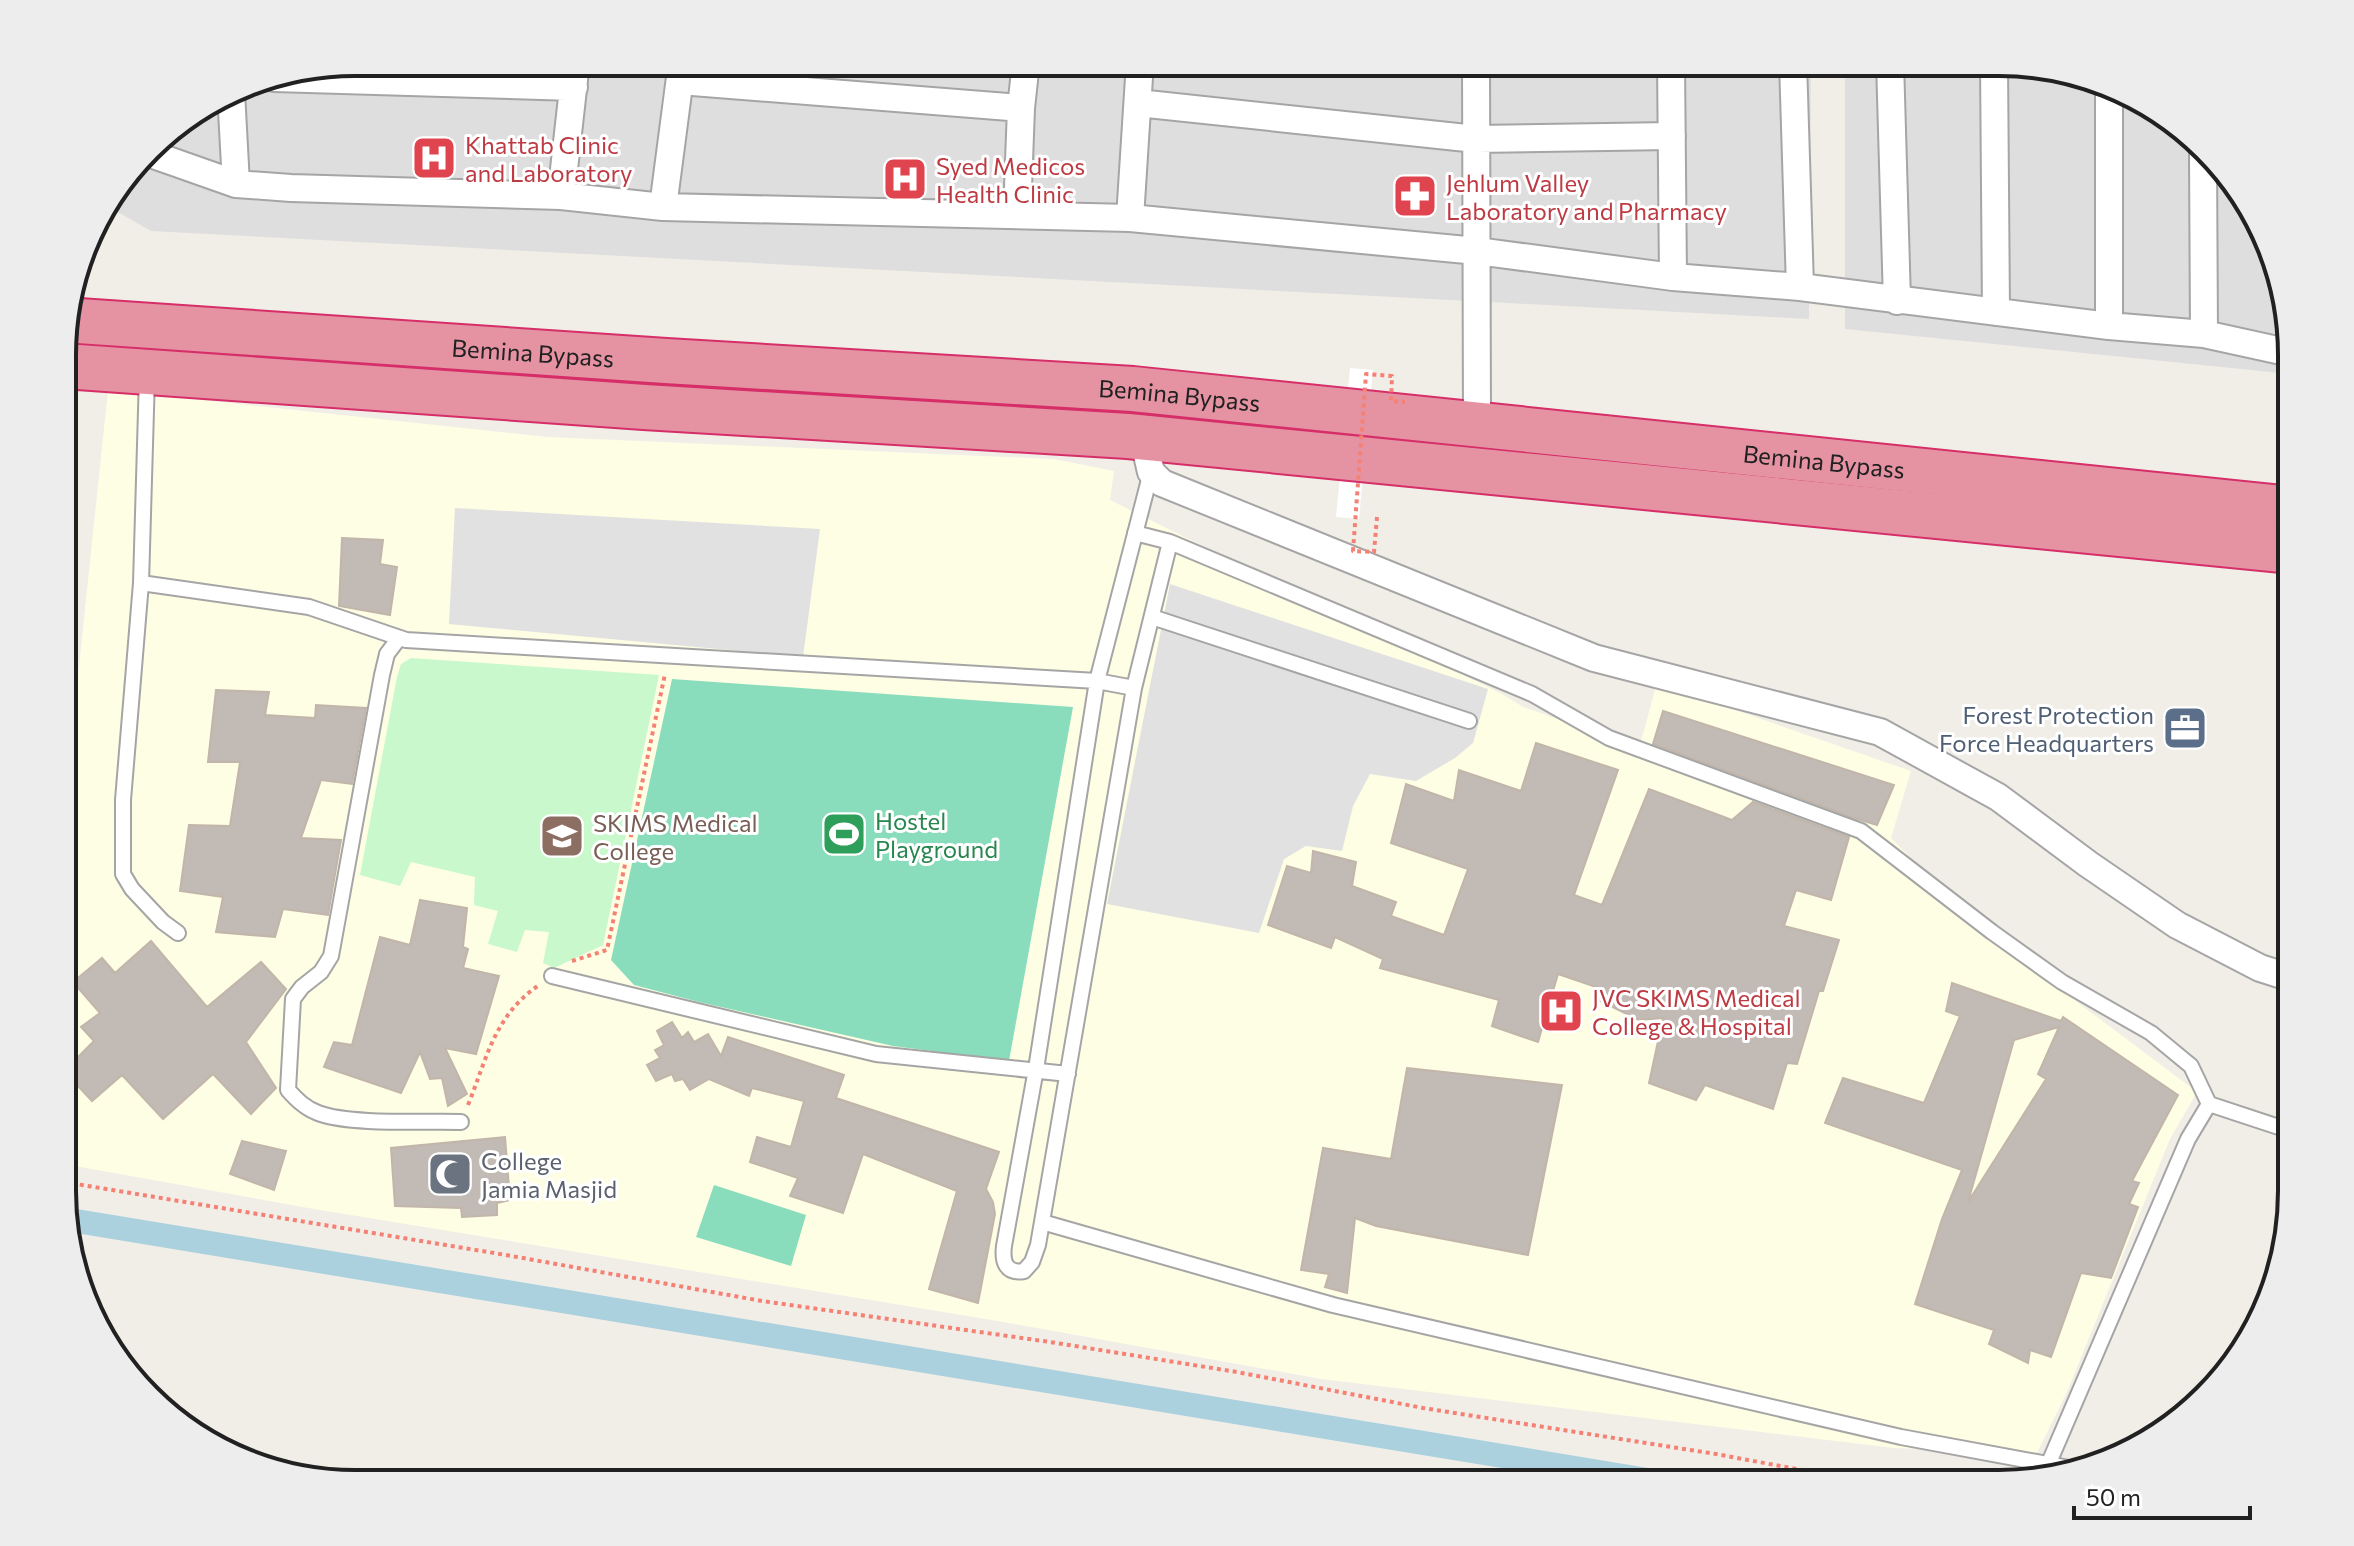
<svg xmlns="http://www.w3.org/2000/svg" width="2354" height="1546" viewBox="0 0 2354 1546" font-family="Commissioner,sans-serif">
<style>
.residential{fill:#dfdede}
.education{fill:#fefee4}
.park{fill:#c8f8cb}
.pitch{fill:#89ddbc}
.parking{fill:#e1e1e1}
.pier{fill:#fff}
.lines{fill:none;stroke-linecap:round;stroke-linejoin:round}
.canal{stroke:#aad1dd;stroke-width:24}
.building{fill:#c2bab4;stroke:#c2b5aa;stroke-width:2;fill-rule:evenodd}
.lane-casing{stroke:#a5a5a5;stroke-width:18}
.street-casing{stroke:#a5a5a5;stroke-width:30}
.highway-casing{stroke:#d62e68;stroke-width:48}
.path{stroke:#f58174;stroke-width:4;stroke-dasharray:4 4;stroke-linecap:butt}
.lane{stroke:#fff;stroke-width:14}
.street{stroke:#fff;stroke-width:26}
.highway{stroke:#e593a3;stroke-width:44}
.path-bridge{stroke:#f58174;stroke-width:4;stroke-dasharray:4 4;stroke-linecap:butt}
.labels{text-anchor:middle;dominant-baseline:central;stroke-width:6;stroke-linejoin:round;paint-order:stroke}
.health-label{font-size:24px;fill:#be3a42;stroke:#fff;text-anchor:start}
.street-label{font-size:24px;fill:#212121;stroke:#fff}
.service-label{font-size:24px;fill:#4e5e75;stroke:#fff;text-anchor:end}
.leisure-label{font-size:24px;fill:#27864d;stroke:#fff;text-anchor:start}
.education-label{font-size:24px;fill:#785e54;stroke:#fff;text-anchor:start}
.worship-label{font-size:24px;fill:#5b616d;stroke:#fff;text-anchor:start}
.rim{fill:none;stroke:#212121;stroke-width:4}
</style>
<rect width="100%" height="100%" fill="#f1eee8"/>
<!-- residential -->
<path class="residential" d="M355 62H1811L1809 319 151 231 107 206 161 135 243 84Z
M1845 62H2000L2093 77 2162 112 2253 209 2291 336V374L1845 329Z"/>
<!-- education -->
<path class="education" d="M108 390 548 437 1054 459 1114 471 1110 500 1502 694 1523 707 1639 748 1657 683 1911 771 1891 838 1980 929 2197 1092 2170 1139 2067 1392 2037 1453 1894 1448 1321 1379 986 1319 308 1208 64 1164V809Z"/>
<!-- park -->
<path class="park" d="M411 658 659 675 603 945 554 968 543 963 549 932 525 930 517 952 488 944 498 911 474 905 475 877 411 862 400 886 360 875 397 677 401 664Z"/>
<!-- pitch -->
<path class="pitch" d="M672 679 1073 707 1009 1061 893 1046 699 1002 634 985 611 960Z
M714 1185 806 1215 791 1266 696 1237Z"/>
<!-- parking -->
<path class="parking" d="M455 508 820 529 803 657 449 624Z
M1170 584 1488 689 1473 743 1455 758 1416 781 1370 774 1353 806 1342 851 1306 846 1284 859 1259 933 1107 904Z"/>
<!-- pier -->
<path class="pier" d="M1350 368 1373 370 1359 519 1336 517Z"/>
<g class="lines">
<!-- canal -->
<path class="canal" d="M64 1219 1672 1484"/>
</g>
<!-- building -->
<path class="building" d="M342 538 383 540 380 564 397 567 390 615 339 606Z
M216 690 269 692 265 715 315 718 316 705 366 708 352 784 321 780 301 838 341 840 328 915 283 909 275 937 216 932 223 897 180 891 189 825 230 826 240 762H208Z
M1663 711 1894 785 1877 825 1854 818 1653 744Z
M1536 743 1618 770 1574 895 1602 905 1649 789 1732 820 1753 802 1849 837 1831 900 1796 890 1784 926 1839 940 1823 991H1819L1797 1064 1787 1063 1773 1109 1705 1085 1696 1100 1649 1083 1663 1018 1639 1020 1596 999 1599 988 1558 974 1538 1042 1492 1026 1499 1000 1380 968 1383 959 1335 937 1331 948 1268 925 1287 866 1311 873 1313 851 1356 862 1352 886 1396 902 1391 916 1444 935 1468 869 1391 843 1406 784 1454 801 1459 770 1521 791Z
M420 900 467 908 463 947 468 949 463 968 499 976 476 1054 445 1048 467 1094 448 1106 442 1078 430 1079 420 1052 401 1093 324 1067 334 1042 352 1045 380 937 410 945Z
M151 941 207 1007 261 962 286 989 246 1042 276 1088 251 1114 213 1074 163 1119 122 1075 92 1101 64 1071 94 1041 81 1027 100 1013 73 982 102 958 115 973Z
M1952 983 2061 1021 2063 1017 2178 1095 2132 1181 2139 1183 2129 1204 2138 1207 2111 1278 2081 1273 2051 1357 2030 1350 2028 1363 1989 1344 1994 1330 1915 1304 1942 1219 1962 1170 1825 1123 1843 1078 1924 1103 1960 1016 1946 1011ZM2059 1027 2038 1074 2046 1079 1968 1202 2014 1040Z
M672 1022 682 1038 688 1032 694 1042 708 1034 721 1056 728 1037 844 1075 836 1098 999 1152 986 1189 993 1202 995 1214 978 1303 929 1289 957 1191 863 1154 843 1213 790 1196 798 1178 750 1162 757 1137 791 1147 804 1101 752 1088 749 1096 709 1079 690 1090 683 1079 675 1081 672 1074 656 1081 647 1065 660 1058 655 1050 664 1045 657 1031Z
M1407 1068 1562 1085 1528 1255 1376 1226 1355 1218 1347 1293 1325 1287 1329 1274 1301 1270 1323 1148 1391 1159Z
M505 1137 510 1200 497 1203V1215L462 1217 461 1208 395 1206 391 1148Z
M242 1141 286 1151 274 1190 230 1174Z"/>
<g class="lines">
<!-- lane casing -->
<g class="lane-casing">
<path id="lane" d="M147 376 141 583 123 800V874L132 889 163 922 178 933
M1151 472 1097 681 1036 1069 1004 1246C1002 1262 1006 1274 1024 1271L1032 1262 1038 1245 1134 688 1170 542
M1135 533 1170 542 1532 694 1609 738 1861 831 1992 932 2062 982 2151 1033 2191 1066 2209 1104 2291 1131
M141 583 309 607 406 640 1097 681 1134 688
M1152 617 1469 721
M399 638 387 654 382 675 331 956 321 972 302 987 293 999 288 1090C297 1100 305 1108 318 1113 349 1125 424 1121 461 1122
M552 976 876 1054 1068 1074
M1042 1222 1333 1305 1901 1437 2069 1468
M2048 1465 2188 1139 2209 1104"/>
</g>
<!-- street casing -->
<g class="street-casing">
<path id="street" d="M1476 62 1477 424
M1671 62 1673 277
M1793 62 1800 287
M1890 62 1897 301
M1994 62 1996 312
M274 78 574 87
M680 81 1021 108
M2109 85V326
M231 92 236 184
M1138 103 1476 139 1672 136
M148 153 236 184 291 188 561 196 663 207 1130 218 1477 251 1673 277 1800 287 2109 326 2204 334 2291 353
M2203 155 2204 334
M561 196 576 62
M663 207 682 62
M1017 214 1021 108 1026 62
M1130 218 1140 62
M1143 437 1151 472 1162 483 1594 658 1880 732 1998 797 2088 864 2177 925 2260 968 2291 978"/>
</g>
<!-- highway casing -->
<g class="highway-casing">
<g id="highway">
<path id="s1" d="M64 320 666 361 1133 389 2291 509"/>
<path d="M64 366 644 407 1128 436 2291 551"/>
</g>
</g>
<!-- path -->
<path class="path" d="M572 961 607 950 665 674
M468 1105C487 1058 494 1016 539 985
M64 1182 506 1255 762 1301 1050 1342 1237 1372 1423 1408 1716 1454 1871 1483"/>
<!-- lane -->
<use href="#lane" class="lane"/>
<!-- street -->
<use href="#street" class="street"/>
<!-- highway -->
<use href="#highway" class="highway"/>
<!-- path-bridge -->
<path class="path-bridge" d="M1377 517 1374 552 1353 551 1366 374 1392 376 1391 401 1405 402"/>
</g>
<!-- icons -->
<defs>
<g id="hospital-square" transform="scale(2.3)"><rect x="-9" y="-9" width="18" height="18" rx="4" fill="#e0444e" stroke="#fff"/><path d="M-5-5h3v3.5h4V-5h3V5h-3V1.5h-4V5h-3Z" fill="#fff"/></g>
<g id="pharmacy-square" transform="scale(2.3)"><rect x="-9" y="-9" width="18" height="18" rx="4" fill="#e0444e" stroke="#fff"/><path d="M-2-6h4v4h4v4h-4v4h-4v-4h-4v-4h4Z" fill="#fff"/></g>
<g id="office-square" transform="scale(2.3)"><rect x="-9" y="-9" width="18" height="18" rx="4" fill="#5c6f8a" stroke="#fff"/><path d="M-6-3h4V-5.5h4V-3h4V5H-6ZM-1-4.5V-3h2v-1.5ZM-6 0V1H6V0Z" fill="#fff"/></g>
<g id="stadium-square" transform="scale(2.3)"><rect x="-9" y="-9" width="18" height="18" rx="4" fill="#2e9e5b" stroke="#fff"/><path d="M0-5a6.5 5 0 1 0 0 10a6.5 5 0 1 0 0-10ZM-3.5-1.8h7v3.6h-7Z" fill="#fff"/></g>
<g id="university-square" transform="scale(2.3)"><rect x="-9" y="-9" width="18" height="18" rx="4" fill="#8d6e63" stroke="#fff"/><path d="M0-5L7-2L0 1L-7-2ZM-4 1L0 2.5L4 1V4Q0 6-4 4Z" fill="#fff"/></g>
<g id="mosque-square" transform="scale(2.3)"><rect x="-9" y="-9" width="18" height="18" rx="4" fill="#6b7280" stroke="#fff"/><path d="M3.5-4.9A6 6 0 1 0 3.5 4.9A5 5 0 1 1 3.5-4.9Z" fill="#fff"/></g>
</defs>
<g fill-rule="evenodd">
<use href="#hospital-square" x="434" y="158"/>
<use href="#hospital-square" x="905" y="179"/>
<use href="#pharmacy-square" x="1415" y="196"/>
<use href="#office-square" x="2185" y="728"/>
<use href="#stadium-square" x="844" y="834"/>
<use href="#university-square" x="562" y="836"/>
<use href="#hospital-square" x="1561" y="1011"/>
<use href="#mosque-square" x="450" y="1174"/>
</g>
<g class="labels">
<!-- health labels -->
<g class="health-label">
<text x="465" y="144">Khattab Clinic<tspan x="465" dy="28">and Laboratory</tspan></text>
<text x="936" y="165">Syed Medicos<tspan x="936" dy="28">Health Clinic</tspan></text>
<text x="1446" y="182">Jehlum Valley<tspan x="1446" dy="28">Laboratory and Pharmacy</tspan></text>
<text x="1592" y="997">JVC SKIMS Medical<tspan x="1592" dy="28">College &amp; Hospital</tspan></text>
</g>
<!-- street labels -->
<g class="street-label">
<text stroke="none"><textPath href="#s1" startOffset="470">Bemina Bypass</textPath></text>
<text stroke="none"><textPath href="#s1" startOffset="1118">Bemina Bypass</textPath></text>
<text stroke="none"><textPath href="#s1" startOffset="1766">Bemina Bypass</textPath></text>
</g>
<!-- service labels -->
<g class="service-label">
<text x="2154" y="714">Forest Protection<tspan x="2154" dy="28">Force Headquarters</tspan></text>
</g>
<!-- leisure labels -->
<g class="leisure-label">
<text x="875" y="820">Hostel<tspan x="875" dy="28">Playground</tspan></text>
</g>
<!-- education labels -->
<g class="education-label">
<text x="593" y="822">SKIMS Medical<tspan x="593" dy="28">College</tspan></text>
</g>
<!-- worship labels -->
<g class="worship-label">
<text x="481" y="1160">College<tspan x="481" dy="28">Jamia Masjid</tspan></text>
</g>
</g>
<!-- crop -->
<path d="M0 0H2354V1546H0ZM355 76H1999A279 279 0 0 1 2278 355V1191A279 279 0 0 1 1999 1470H355A279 279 0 0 1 76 1191V355A279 279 0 0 1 355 76Z" fill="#ededed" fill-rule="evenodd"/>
<path class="rim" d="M355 76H1999A279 279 0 0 1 2278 355V1191A279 279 0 0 1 1999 1470H355A279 279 0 0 1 76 1191V355A279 279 0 0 1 355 76Z"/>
<!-- scale -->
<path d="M2074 1506v12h176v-12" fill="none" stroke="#212121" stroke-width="4"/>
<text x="2086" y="1506" font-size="24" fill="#212121" stroke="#ffffff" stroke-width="6" paint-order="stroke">50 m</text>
</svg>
